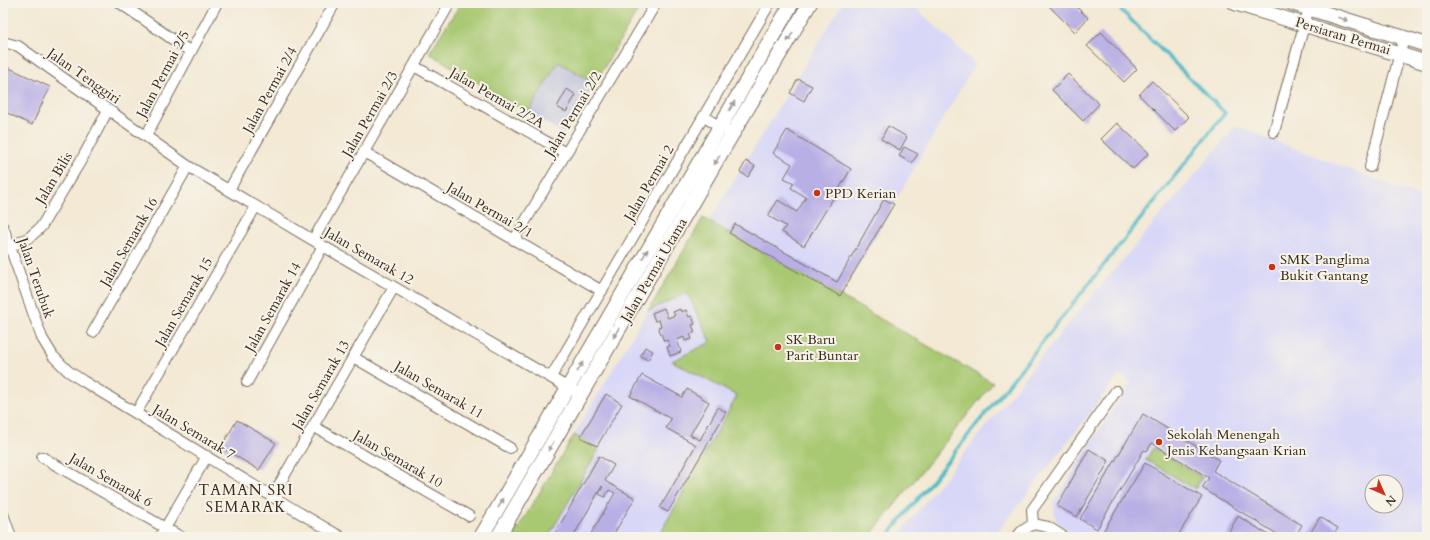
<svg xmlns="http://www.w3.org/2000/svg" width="1430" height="540" viewBox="0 0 1430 540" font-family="Cardo,serif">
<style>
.built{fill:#d8d7f8;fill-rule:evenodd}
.industrial{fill:#bfc2dd}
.green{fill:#a8c871;stroke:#727948}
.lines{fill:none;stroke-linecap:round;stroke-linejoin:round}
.stream{stroke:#4cb9c7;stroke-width:3.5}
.building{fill:#b8afe5}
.street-casing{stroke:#7b6d5e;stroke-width:12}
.secondary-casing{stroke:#7b6d5e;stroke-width:16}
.street{stroke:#fff;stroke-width:10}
.secondary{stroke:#fff;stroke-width:14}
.oneway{fill:#a79f9a}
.poi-dot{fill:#c8321e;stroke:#f7f3e8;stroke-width:1.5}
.labels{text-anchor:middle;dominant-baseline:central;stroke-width:4;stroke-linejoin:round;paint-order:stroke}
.street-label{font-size:14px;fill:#3b2a1e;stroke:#f7f3e8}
.poi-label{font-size:14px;fill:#3b2a1e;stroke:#f7f3e8;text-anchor:start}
.neighbourhood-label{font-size:15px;letter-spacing:1px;fill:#3b2a1e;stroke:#f7f3e8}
</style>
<rect width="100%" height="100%" fill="#f7f3e8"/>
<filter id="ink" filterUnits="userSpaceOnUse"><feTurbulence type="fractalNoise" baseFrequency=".025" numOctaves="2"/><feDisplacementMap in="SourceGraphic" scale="8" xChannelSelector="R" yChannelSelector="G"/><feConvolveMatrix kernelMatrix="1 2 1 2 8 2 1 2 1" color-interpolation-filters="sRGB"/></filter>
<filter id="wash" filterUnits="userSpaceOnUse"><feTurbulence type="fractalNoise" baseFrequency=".012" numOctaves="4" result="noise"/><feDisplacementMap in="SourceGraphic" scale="16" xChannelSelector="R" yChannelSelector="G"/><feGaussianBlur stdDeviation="0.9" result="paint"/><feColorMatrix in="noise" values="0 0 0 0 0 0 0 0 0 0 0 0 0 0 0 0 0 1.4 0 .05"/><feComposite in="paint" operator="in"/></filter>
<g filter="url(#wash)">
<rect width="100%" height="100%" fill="#f3e9d4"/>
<!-- built -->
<path class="built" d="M843 3H911L975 64 840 296 993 383 869 537H513L703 218 709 221Z
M1236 126 1427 199V537H1079L1056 522 1053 503 1131 382 1120 374 994 537H897L1059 335ZM1372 482H1396V506H1372Z"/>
<!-- industrial -->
<path class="industrial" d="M558 61 595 83 565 134 528 113Z"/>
<!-- green -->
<path class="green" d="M461 3H642L595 83 558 62 528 113 429 53Z
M703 218 993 383 869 537H658L737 396 672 361 711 342 687 293 648 311Z
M574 435 599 449 548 537H513Z
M1153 448 1202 477 1195 489 1146 460Z"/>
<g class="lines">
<!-- stream -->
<path class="stream" d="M887 537 1225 113 1114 3"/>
</g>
<g id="blocks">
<!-- building -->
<path class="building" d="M1046 3H1073L1088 18 1075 32Z
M1101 32 1137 69 1124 82 1087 46Z
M3 65 50 87 32 125 3 111Z
M1068 74 1099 104 1083 121 1052 90Z
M798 79 812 86 804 101 790 93Z
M1152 81 1189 117 1175 131 1139 95Z
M567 89 576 95 566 112 557 107Z
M1117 123 1149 153 1133 169 1101 139Z
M888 126 907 137 900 150 881 139Z
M787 130 851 169 804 246 782 232 786 226 768 216 778 200 797 212 806 197 791 188 794 183 784 178 792 164 773 153Z
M904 147 918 154 912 163 899 156Z
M746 161 755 166 748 177 740 172Z
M884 199 894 204 840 296 729 233 735 224 837 282Z
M664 308 668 318 675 315 673 312 680 309 681 312 686 310 689 317 692 316 695 324 692 325 695 332 690 334 692 339 685 341 684 337 677 340 681 352 670 356 667 347 670 346 667 340 664 341 658 327 661 326 659 320 655 321 652 313Z
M645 347 653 351 648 360 640 356Z
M642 375 682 397 687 389 709 402 690 435 700 440 718 407 726 412 668 512 660 508 696 445 666 428 671 419 630 396Z
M606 394 622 404 597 446 580 437Z
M1143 414 1219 460 1213 471 1302 525 1295 537H1282L1202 488 1209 478 1152 443 1147 451 1144 450 1097 529 1080 519Z
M237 420 276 443 259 470 221 447Z
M1089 449 1109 461 1077 517 1057 506Z
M599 456 614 465 605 481 635 498 612 537H589L615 493 609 490 605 497 599 494 603 487 602 486 573 537H553Z
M1145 463 1202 497 1177 537H1108L1102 533Z
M1238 516 1272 537H1226Z
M1320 517 1338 528 1332 537H1308Z"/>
</g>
</g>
<g filter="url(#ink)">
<use href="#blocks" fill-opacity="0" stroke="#7b6d5e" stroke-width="1"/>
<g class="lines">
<!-- street casing -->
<g class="street-casing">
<path id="street" d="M120 3 191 52
M3 42 18 46 188 166 323 246 574 391
M414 66 566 153
M704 117 726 130
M1274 132 1309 8
M146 136 217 3
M364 152 602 291
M1370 167 1404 38
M229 190 335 3
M3 227 42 338 53 356 68 371 83 381C169 433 254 487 341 537
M313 240 450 3
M514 240 656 3
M10 247 30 237 41 227 83 157 108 110
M93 332 188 166
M353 357 510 448
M551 377 770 3
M247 382 323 246
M136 413 256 206
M313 426 469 516
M42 457 181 537
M272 497 394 287
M3 514 11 537
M1033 524 1032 510 1116 391
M1033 524 1048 527 1064 537
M160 537 207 456
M1017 537 1021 532 1033 524"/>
</g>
<!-- secondary casing -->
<g class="secondary-casing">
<path id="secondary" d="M1235 3 1427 63
M1292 3 1427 45
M481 537 792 3
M498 537 715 163 810 3"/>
</g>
<!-- street -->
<use href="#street" class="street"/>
<!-- secondary -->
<use href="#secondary" class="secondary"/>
</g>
<!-- one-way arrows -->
<defs><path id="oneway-solid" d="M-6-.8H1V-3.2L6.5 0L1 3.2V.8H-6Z"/></defs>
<g class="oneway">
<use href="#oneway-solid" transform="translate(1343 19) rotate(17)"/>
<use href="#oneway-solid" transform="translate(790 37) rotate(121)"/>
<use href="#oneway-solid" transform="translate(732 106) rotate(-60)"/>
<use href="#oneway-solid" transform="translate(717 160) rotate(121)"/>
<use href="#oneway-solid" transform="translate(645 254) rotate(-60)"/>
<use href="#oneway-solid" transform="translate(616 333) rotate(120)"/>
<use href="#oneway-solid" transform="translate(580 367) rotate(-60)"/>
<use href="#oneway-solid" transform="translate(551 446) rotate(120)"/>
<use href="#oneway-solid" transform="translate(501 503) rotate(-60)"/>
</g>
</g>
<!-- markers -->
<g class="poi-dot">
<circle cx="817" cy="193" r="4"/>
<circle cx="1272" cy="267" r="4"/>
<circle cx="778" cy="347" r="4"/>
<circle cx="1159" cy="442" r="4"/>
</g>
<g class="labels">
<!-- street labels -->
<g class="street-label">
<text transform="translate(1343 36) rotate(17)">Persiaran Permai</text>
<text transform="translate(163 74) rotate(-62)">Jalan Permai 2/5</text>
<text transform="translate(84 76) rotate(35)">Jalan Tenggiri</text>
<text transform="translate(270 90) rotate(-61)">Jalan Permai 2/4</text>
<text transform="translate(497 98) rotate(30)">Jalan Permai 2/2A</text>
<text transform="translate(370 114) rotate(-60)">Jalan Permai 2/3</text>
<text transform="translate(573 114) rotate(-59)">Jalan Permai 2/2</text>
<text transform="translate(54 178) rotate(-59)">Jalan Bilis</text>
<text transform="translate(649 183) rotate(-60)">Jalan Permai 2</text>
<text transform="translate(490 210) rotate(30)">Jalan Permai 2/1</text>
<text transform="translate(129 242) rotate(-60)">Jalan Semarak 16</text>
<text transform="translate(369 256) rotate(30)">Jalan Semarak 12</text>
<text transform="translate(654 270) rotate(-60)">Jalan Permai Utama</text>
<text transform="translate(36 278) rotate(71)">Jalan Terubuk</text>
<text transform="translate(184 302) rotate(-60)">Jalan Semarak 15</text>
<text transform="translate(273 307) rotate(-61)">Jalan Semarak 14</text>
<text transform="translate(321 385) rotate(-60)">Jalan Semarak 13</text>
<text transform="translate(439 390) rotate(30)">Jalan Semarak 11</text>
<text transform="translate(194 432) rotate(31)">Jalan Semarak 7</text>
<text transform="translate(398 459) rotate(30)">Jalan Semarak 10</text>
<text transform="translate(111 480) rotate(30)">Jalan Semarak 6</text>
</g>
<!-- poi labels -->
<g class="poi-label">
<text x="825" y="193">PPD Kerian</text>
<text x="1280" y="259">SMK Panglima<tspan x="1280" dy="16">Bukit Gantang</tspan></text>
<text x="786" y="339">SK Baru<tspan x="786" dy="16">Parit Buntar</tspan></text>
<text x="1167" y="434">Sekolah Menengah<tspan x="1167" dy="16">Jenis Kebangsaan Krian</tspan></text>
</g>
<!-- neighbourhood labels -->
<g class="neighbourhood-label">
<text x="246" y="490">TAMAN SRI<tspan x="246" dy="17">SEMARAK</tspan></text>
</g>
</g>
<!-- margin -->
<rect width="1430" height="540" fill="none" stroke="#f7f3e8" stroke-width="16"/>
<!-- north arrow -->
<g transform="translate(1384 494) rotate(135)"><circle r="19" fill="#f7f3e8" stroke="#aca397"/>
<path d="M0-3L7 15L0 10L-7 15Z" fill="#c8321e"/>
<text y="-6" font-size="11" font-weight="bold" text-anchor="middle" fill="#3b2a1e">N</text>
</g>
</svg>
